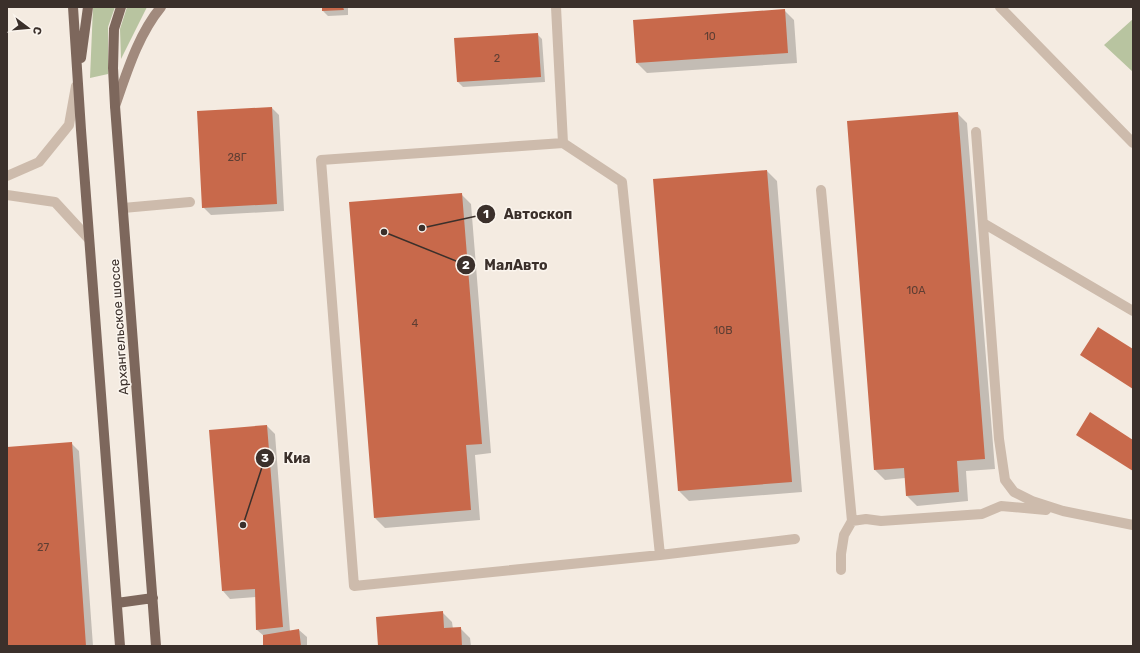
<svg xmlns="http://www.w3.org/2000/svg" width="1140" height="653" viewBox="0 0 1140 653" font-family="Rubik,sans-serif">
<style>
.green{fill:#b8c4a0}
.shadow{fill:#0003}
.building{fill:#c8694b}
.lines{fill:none;stroke-linecap:round;stroke-linejoin:round}
.service{stroke:#cdbbac;stroke-width:10}
.minor{stroke:#cdbbac;stroke-width:10}
.secondary{stroke:#a18a7d;stroke-width:10}
.primary{stroke:#7d675c;stroke-width:10}
.labels{text-anchor:middle;dominant-baseline:central;stroke-width:3;stroke-linejoin:round;paint-order:stroke}
.number-label{font-size:11px;fill:#5e3e33}
.street-label{font-size:13px;fill:#3b302b;stroke:#fbf5ee}
.leader{fill:none;stroke:#3b302b;stroke-width:1.5}
.callout-dot{fill:#3b302b;stroke:#fbf5ee;stroke-width:1.5}
.mark-label{font-size:12px;text-anchor:middle;font-weight:bold;fill:#fff}
.callout-label{font-size:14px;text-anchor:middle;font-weight:bold;fill:#3b302b;stroke:#fbf5ee;stroke-width:3;stroke-linejoin:round;paint-order:stroke}
</style>
<rect width="100%" height="100%" fill="#f4ebe1"/>
<!-- green -->
<path class="green" d="M93 7H115L108 27V74L90 78Z
M127 7H147L121 59 120 29Z
M1133 19V72L1104 45Z"/>
<!-- shadow -->
<path class="shadow" d="M323 7H348V15L328 16 323 11Z
M784 10 794 20 797 63 647 73 637 63Z
M537 34 542 39 545 82 463 87 458 82 455 39Z
M272 108 279 115 284 211 211 215 203 207Z
M957 113 967 123 995 469 966 471 968 501 917 506 907 496 905 478 885 480 875 470Z
M767 171 777 181 802 492 689 501 679 491Z
M461 194 471 204 491 453 475 455 480 520 385 528 375 518Z
M267 426 275 434 290 631 299 630 307 637V646H264V636L257 630 256 597 230 599 223 591Z
M72 444 79 451 93 646H7V448Z
M442 612 452 622 453 629 460 628 470 638 471 646H379Z"/>
<!-- building -->
<path class="building" d="M322 7H343L344 10 322 11Z
M785 9 788 53 636 63 633 20Z
M538 33 541 77 457 82 454 38Z
M272 107 277 204 202 208 197 111Z
M958 112 985 459 957 461 959 492 906 496 904 468 874 470 847 121Z
M767 170 792 482 678 491 653 179Z
M462 193 482 444 466 445 471 510 374 518 349 202Z
M1098 327 1133 349V389L1080 355Z
M1090 412 1133 440V471L1076 435Z
M267 425 283 627 256 630 255 589 222 591 209 430Z
M72 442 86 646H7V447Z
M443 611 444 628 461 627 462 646H378L376 617Z
M299 629 301 646H263V635Z"/>
<g class="lines">
<!-- service -->
<path class="service" d="M556 7 563 143
M976 132 999 439 1005 480 1014 492 1032 501 1063 511 1133 525
M7 176 39 162 69 125 76 86
M821 190 852 521
M7 195 55 202 89 239
M123 208 190 202
M983 223 1133 311
M660 555 354 586 321 160 563 143 622 182 660 555 795 539
M841 570V554L844 535 852 521 866 519 881 521 982 514 1001 506 1046 510"/>
<!-- minor -->
<path class="minor" d="M1000 7 1133 143"/>
<!-- secondary -->
<path class="secondary" d="M115 106C127 72 138 35 161 7"/>
<!-- primary -->
<path class="primary" d="M73 7 81 130 120 646
M121 7 114 29 113 68 115 106 156 646
M81 58 88 7
M117 603 153 598"/>
</g>
<g class="labels">
<!-- number labels -->
<g class="number-label">
<text x="710" y="36">10</text>
<text x="497" y="58">2</text>
<text x="237" y="157">28Г</text>
<text x="916" y="290">10А</text>
<text x="415" y="323">4</text>
<text x="723" y="330">10В</text>
<text x="43" y="547">27</text>
</g>
<!-- street labels -->
<g class="street-label">
<text transform="translate(119 327) rotate(-94)">Архангельское шоссе</text>
</g>
</g>
<!-- callouts -->
<path class="leader" d="M422 228L486 214M384 232L466 265M243 525L265 458"/>
<g class="callout-dot">
<circle cx="422" cy="228" r="4"/>
<circle cx="384" cy="232" r="4"/>
<circle cx="243" cy="525" r="4"/>
<circle cx="486" cy="214" r="10"/>
<circle cx="466" cy="265" r="10"/>
<circle cx="265" cy="458" r="10"/>
</g>
<g class="mark-label">
<text x="486" y="218">1</text>
<text x="466" y="269">2</text>
<text x="265" y="462">3</text>
</g>
<g class="callout-label">
<text x="538" y="219">Автоскоп</text>
<text x="516" y="270">МалАвто</text>
<text x="297" y="463">Киа</text>
</g>
<!-- border -->
<rect width="1140" height="653" fill="none" stroke="#3b302b" stroke-width="16"/>
<!-- north arrow -->
<g transform="translate(28 28) rotate(106)" stroke="#fbf5ee" stroke-width="3" paint-order="stroke">
<path d="M0-3L7 15L0 10L-7 15Z" fill="#3b302b"/>
<text y="-6" font-size="11" font-weight="bold" text-anchor="middle" fill="#3b302b">С</text>
</g>
</svg>
